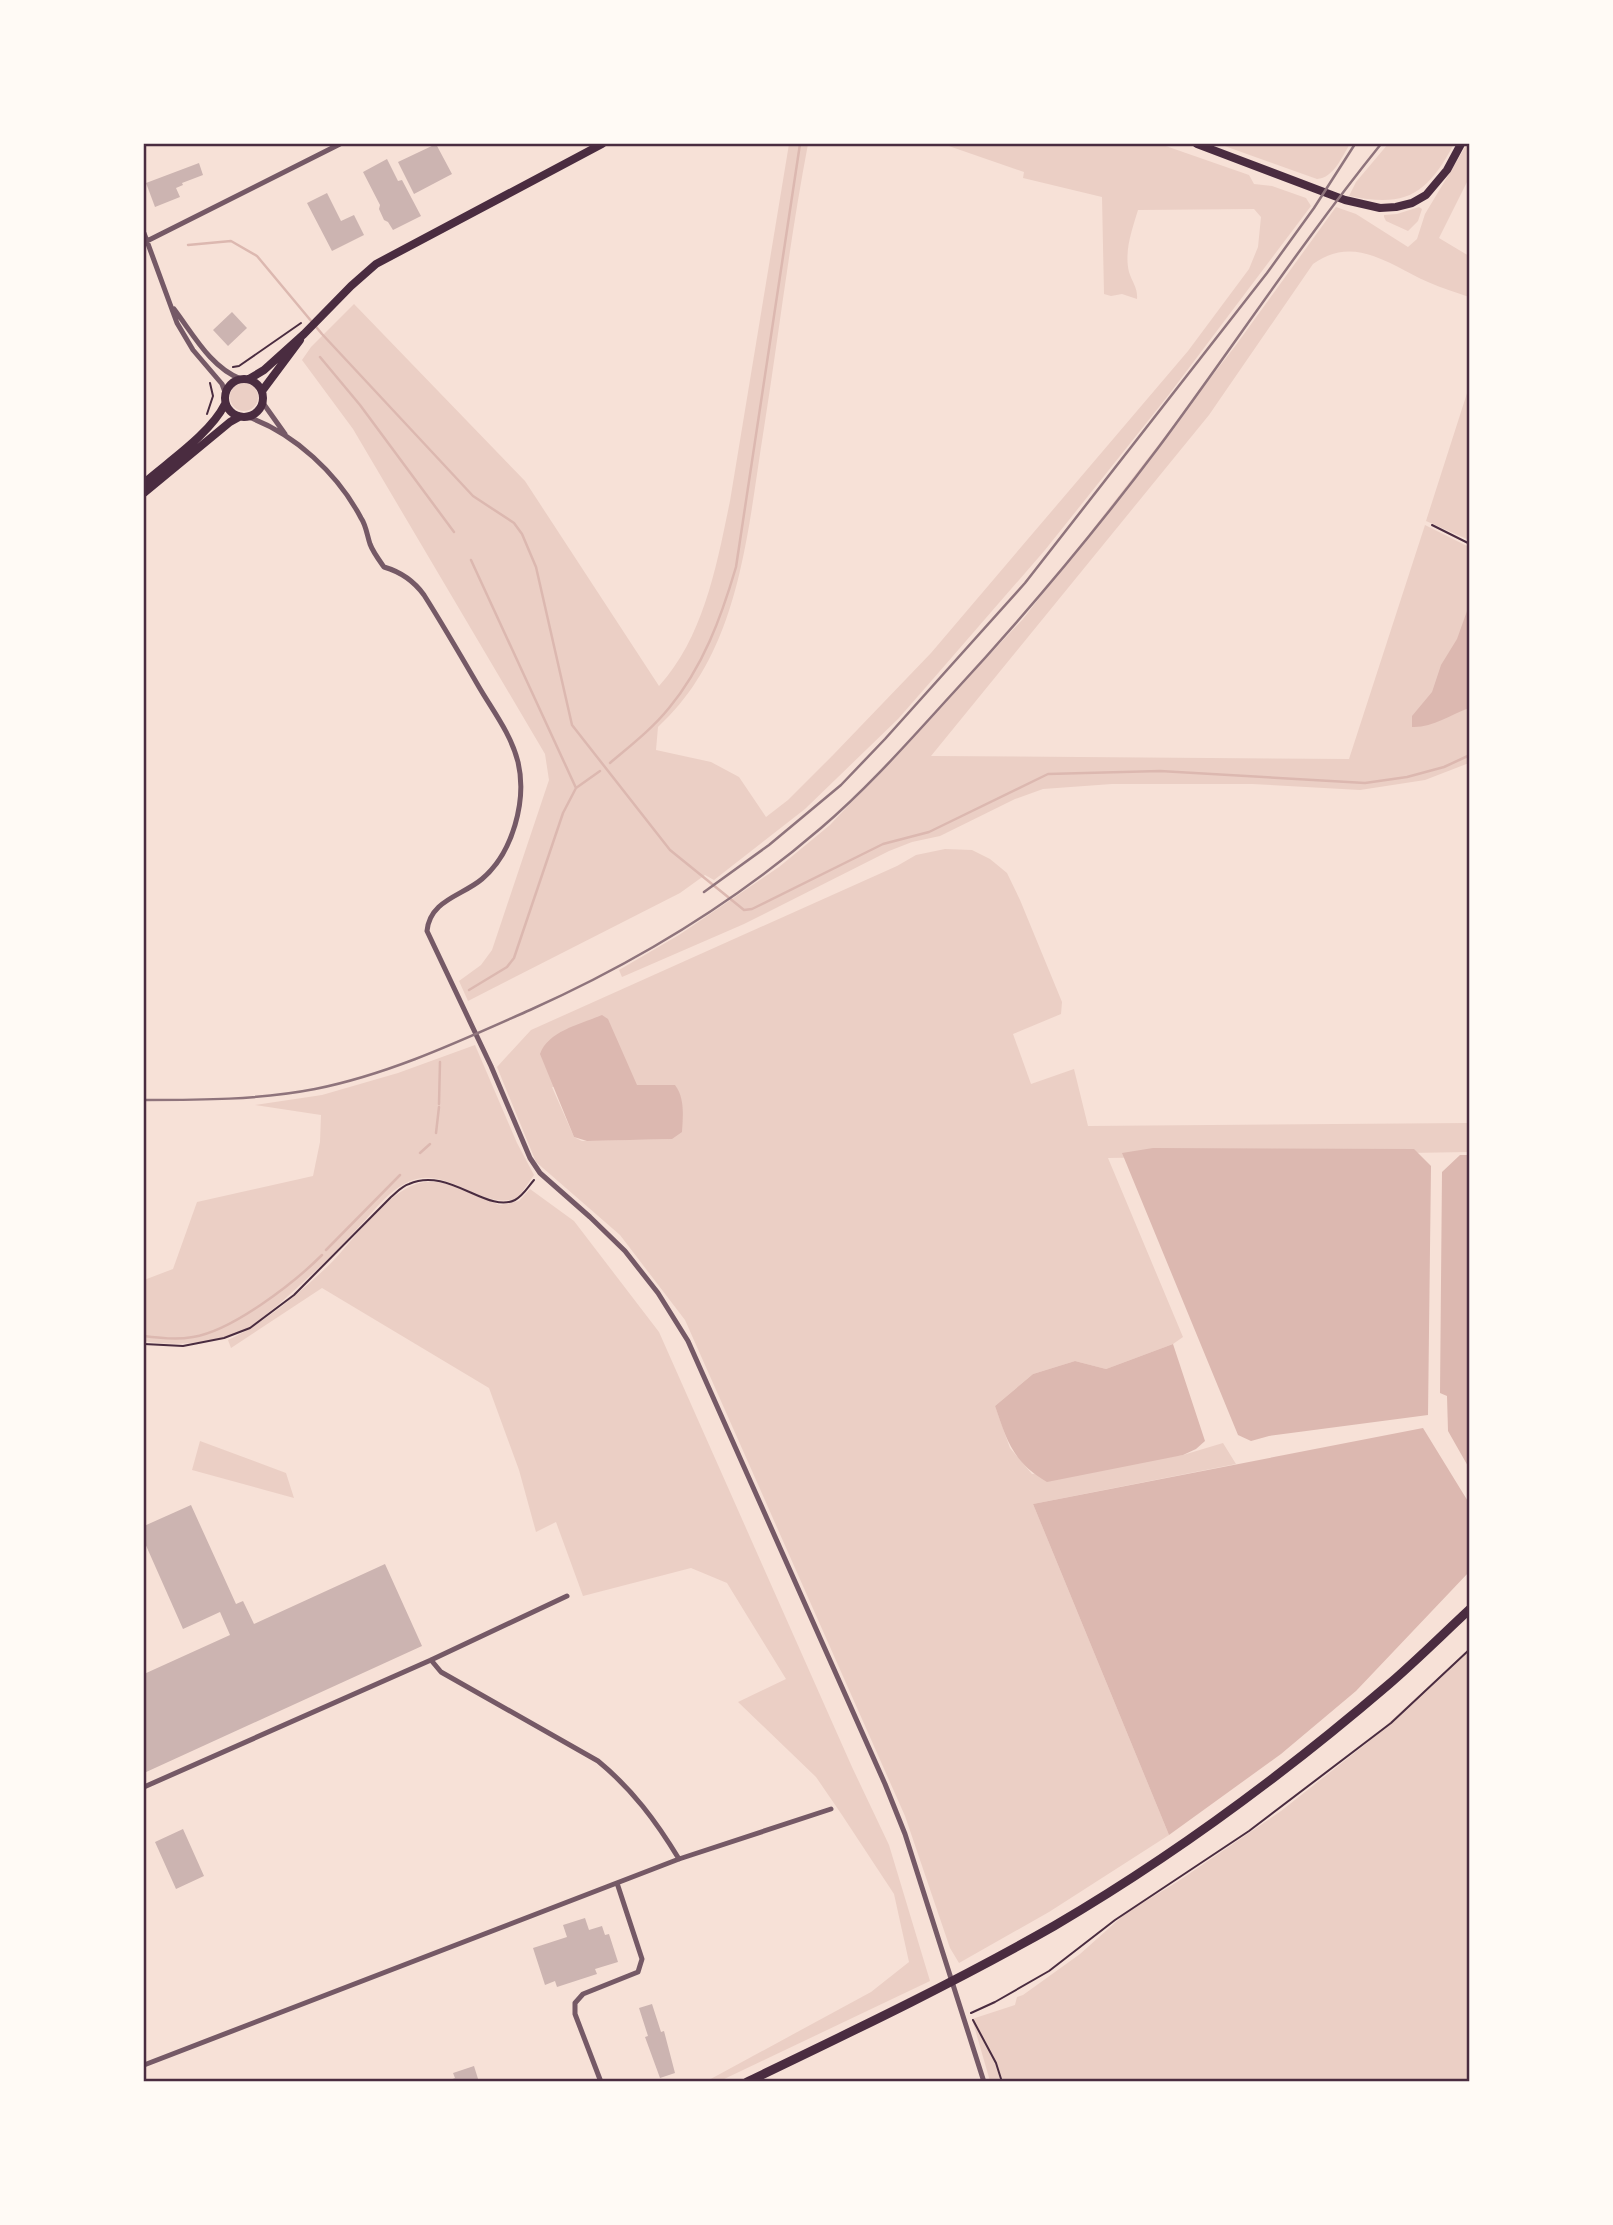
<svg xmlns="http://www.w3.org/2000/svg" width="1613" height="2225" viewBox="0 0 1613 2225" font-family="Signika,sans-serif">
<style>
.green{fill:#ebcfc5;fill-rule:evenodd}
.water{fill:#dcb8b0}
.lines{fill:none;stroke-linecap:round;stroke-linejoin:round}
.stream{stroke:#dcb8b0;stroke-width:2.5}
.building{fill:#ccb4b1}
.path{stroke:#4a2c40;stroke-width:2}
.minor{stroke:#755966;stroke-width:5}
.secondary{stroke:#4a2c40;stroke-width:8}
.primary{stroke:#4a2c40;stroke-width:9}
.rail{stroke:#8f747c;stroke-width:2.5}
.neatline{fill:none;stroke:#4a2c40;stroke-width:2.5}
</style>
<rect width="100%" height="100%" fill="#f7e1d7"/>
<!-- green -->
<path class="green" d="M789 144H808C790 238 779 333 764 428 747 532 741 651 658 727L656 750 711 762 739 777 766 817 788 800 834 754 931 653 1188 351 1249 269 1258 247 1261 217 1254 209 1138 210C1132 230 1124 251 1129 272 1132 282 1138 288 1137 299L1122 294 1111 296 1104 294 1102 197 1023 178 1024 172 943 144H1160L1249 175 1254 184 1272 186 1306 198 1311 206 1167 397 1045 550 933 679 898 719 805 809 714 880 705 875 680 893 468 1001 459 981 481 965 492 950 549 780 545 754 353 429 302 360 311 347 354 304 525 481 659 686C704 637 717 564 730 501Z
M1219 144H1350C1342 156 1334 178 1317 179Z
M1388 144H1454C1427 194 1407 208 1349 196L1356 182Z
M1467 144H1469V178L1439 238 1469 256V297C1456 292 1441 288 1428 282 1389 265 1355 234 1313 264L1209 415 931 756 1349 759 1425 525 1469 547V763L1425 780 1360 790 1252 784H1112L1043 789 1015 799 940 836 912 842 889 851 744 924 622 977 619 970 679 935 779 867 830 825 1023 619 1236 345 1336 207 1356 214 1408 247 1417 239 1425 214Z
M1419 207 1422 209 1418 221 1408 231 1386 221 1384 217V215L1397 214Z
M230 397a14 14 0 1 1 28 0a14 14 0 1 1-28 0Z
M1469 387 1470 540H1469L1426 521Z
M945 849 972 850 990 859 1007 873 1020 900 1062 1002 1061 1014 1013 1034 1031 1084 1074 1069 1088 1126 1469 1123V1152L1108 1158 1183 1337 1173 1344 1106 1369 1075 1361 1033 1374 995 1406 1010 1448 1032 1474 1183 1455 1223 1443 1236 1464 1033 1504 1169 1835 1049 1912 959 1963 950 1948 905 1816 685 1320 620 1235 536 1162 497 1067 531 1030 897 866 916 855ZM637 1085 672 1139 582 1141 574 1137 552 1087Z
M475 1045 517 1143 534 1175 518 1198C481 1212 445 1162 406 1183 386 1193 371 1215 355 1231 331 1257 305 1281 278 1305 269 1312 259 1322 248 1328 217 1343 177 1347 144 1341V1280L173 1269 197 1202 313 1176 320 1142 321 1115 255 1105 322 1095 398 1073Z
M425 1182H439L456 1187 500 1205 519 1201 530 1189 574 1221 659 1332 852 1767 889 1845 930 1981 720 2081H707L871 1992 909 1962 894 1894 842 1815 816 1777 738 1702 786 1679 727 1583 691 1568 583 1596 556 1522 536 1532 519 1470 489 1388 322 1288 231 1348 228 1340C266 1322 297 1295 328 1266 353 1242 389 1186 425 1182Z
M200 1441 286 1473 294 1498 192 1470Z
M1469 1649V2081H990L972 2019 1015 2005 1017 1997 1023 1995 1080 1954 1126 1913 1177 1882 1281 1811 1367 1743Z"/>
<!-- water -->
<path class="water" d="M1467 611 1470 613 1469 708C1450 715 1432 728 1412 727V716L1432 692 1441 665 1457 639Z
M602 1015 608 1019 637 1085H675C685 1098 683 1116 682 1132L672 1139 587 1141 574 1137 540 1054C548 1031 581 1024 602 1015Z
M1153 1148 1414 1149 1431 1166 1428 1415 1269 1436 1251 1441 1238 1435 1122 1153Z
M1460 1155H1470L1469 1468 1448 1431 1447 1396 1440 1393 1442 1172Z
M1173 1344 1205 1441 1196 1449 1183 1455 1047 1482C1013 1462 1007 1441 995 1406L1033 1374 1075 1361 1106 1369Z
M1423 1428 1469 1503V1572L1356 1691 1281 1754 1169 1835 1033 1504Z"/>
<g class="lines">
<!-- stream -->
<path class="stream" d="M188 245 231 241 257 256 322 334 473 496 514 523 522 534 536 567 572 725 670 850 744 910 752 909 883 844 929 832 1048 774 1160 771 1365 783 1407 777 1444 767 1470 755
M320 357 360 405 454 532
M471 560 576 788
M610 763C630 746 652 729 669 708 703 667 721 618 736 567L800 144
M469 990 507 967 514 958 563 813 576 788 600 771
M439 1104 440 1062
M436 1133 439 1107
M420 1153 430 1144
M326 1250 400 1175
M144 1336C160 1338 176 1340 193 1337 232 1331 294 1283 322 1255"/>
</g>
<!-- building -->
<path class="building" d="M436 144 452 174 414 194 398 162Z
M387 159 398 181 402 180 421 216 393 230 388 222 384 220 379 209 380 205 363 172Z
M199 163 203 175 182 183 183 185 176 188 180 197 155 207 146 183Z
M327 193 341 221 354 215 364 235 332 251 307 203Z
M232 312 247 328 228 346 213 330Z
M191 1505 236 1604 243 1601 254 1624 385 1564 422 1646 144 1773V1674L230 1635 220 1612 183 1629 144 1541V1526Z
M183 1829 204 1876 176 1889 155 1842Z
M585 1918 589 1930 602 1926 605 1935 609 1934 618 1962 595 1969 597 1974 557 1987 555 1981 545 1985 533 1948 567 1937 563 1925Z
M652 2004 661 2032 664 2031 675 2073 660 2078 645 2037 648 2036 639 2008Z
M474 2066 479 2082H445L455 2078 453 2073Z"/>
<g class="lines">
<!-- path -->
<path class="path" d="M233 367 239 366 301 323
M207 414 213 396 210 383
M1432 525 1470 544
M144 1344 183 1346 224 1338 250 1328 294 1295 391 1197C397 1192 402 1186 409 1184 448 1166 487 1214 515 1200 523 1196 528 1187 534 1180
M971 2013 995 2002 1049 1971 1115 1920 1249 1831 1391 1723 1470 1649
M973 2020 996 2063 1002 2082"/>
<!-- minor -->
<path class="minor" d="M144 233 177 323 193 350 222 384 225 392
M147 241 340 144
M174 309C193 334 211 368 241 379
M263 403 285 434
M248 417C294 433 338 474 361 518 366 525 367 535 370 544 373 552 379 560 384 567 401 572 414 581 424 595 443 625 461 656 479 687 493 711 511 734 518 762 527 800 513 853 482 879 462 896 430 900 427 931L491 1066 530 1158 540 1173 590 1217 625 1251 658 1293 688 1341 885 1784 905 1834 984 2082
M431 1660 441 1672 598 1761C632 1789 656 1821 679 1859
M144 1787 431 1660 567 1596
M144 2065 679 1859 831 1809
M601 2082 575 2014V2003L583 1994 638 1972 642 1959 617 1883"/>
<!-- secondary -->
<path class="secondary" d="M1197 144 1345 200 1380 208 1396 207 1412 203 1426 195 1447 170 1461 144
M225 398a19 19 0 1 1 38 0a19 19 0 1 1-38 0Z
M249 379 264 370 304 334 351 286 376 264 602 144
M262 391 300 340
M144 483C169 461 210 434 225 404
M144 493 230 422 239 417"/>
<!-- primary -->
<path class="primary" d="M747 2082C851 2032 954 1983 1054 1926 1172 1857 1284 1774 1388 1685 1416 1661 1443 1634 1470 1609"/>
<!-- rail -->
<path class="rail" d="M704 892 769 845 841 785 885 739 1025 583 1267 273 1314 208 1355 144
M144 1100C201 1100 258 1100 315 1089 390 1074 460 1041 530 1010 635 963 734 903 821 828 869 787 910 740 953 693 1025 615 1094 533 1158 448 1233 347 1302 242 1381 144"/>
</g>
<!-- border -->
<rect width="1613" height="2225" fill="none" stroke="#fffaf5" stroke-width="290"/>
<rect x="145" y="145" width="1323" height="1935" class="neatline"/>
</svg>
